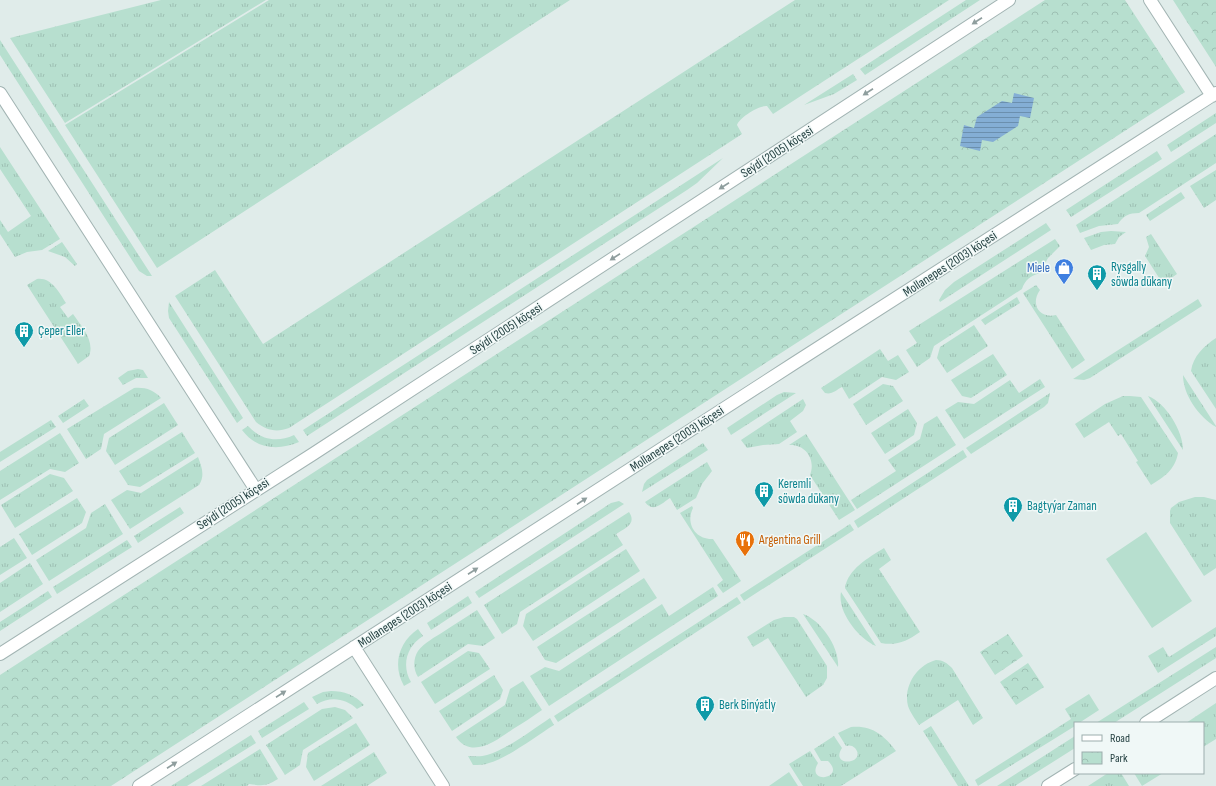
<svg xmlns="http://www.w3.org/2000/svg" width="1216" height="786" viewBox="0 0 1216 786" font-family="'Sofia Sans Condensed',sans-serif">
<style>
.grass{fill:url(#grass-tufts)}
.park{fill:url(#park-crowns)}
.pitch{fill:#b7dfcf}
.water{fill:url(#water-rules)}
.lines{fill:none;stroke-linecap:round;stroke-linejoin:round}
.minor-casing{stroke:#a2b4b3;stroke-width:14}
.minor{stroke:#fff;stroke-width:12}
.oneway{fill:#8f9e9e}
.labels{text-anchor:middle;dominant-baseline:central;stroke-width:3;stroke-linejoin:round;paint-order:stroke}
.street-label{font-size:13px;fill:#1f3c3d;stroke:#f0f8f7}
.culture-label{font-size:13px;fill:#0d838f;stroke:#f0f8f7;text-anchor:start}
.shop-label{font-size:13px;fill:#366cbe;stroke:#f0f8f7;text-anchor:end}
.food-label{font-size:13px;fill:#c56008;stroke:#f0f8f7;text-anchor:start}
</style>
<defs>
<pattern id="grass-tufts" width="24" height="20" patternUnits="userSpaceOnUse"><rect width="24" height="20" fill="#b7dfcf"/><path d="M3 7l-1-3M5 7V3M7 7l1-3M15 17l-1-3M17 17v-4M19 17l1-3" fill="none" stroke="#9dc0b3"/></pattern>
<pattern id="park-crowns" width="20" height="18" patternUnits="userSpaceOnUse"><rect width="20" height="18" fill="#b7dfcf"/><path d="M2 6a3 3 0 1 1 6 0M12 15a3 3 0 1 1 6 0" fill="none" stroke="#9dc0b3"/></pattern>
<pattern id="water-rules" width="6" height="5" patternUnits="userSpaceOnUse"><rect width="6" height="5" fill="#84aed5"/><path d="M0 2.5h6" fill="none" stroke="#6b8fae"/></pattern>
</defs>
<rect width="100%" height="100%" fill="#e0ecea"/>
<!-- grass -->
<path class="grass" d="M161 0H266L65 123 10 38Z
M269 0H570L157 268 65 125Z
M795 0H949L773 114 767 106C759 105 739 118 737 125L742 134 289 428C276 433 266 430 256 422L175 296 215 270 263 344Z
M966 0H980L865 75 860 69Z
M0 40 152 276H147L139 271 0 55Z
M853 74 857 80 834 94 804 105Z
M1216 113V123L1171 152 1167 145Z
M1216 134V163L1139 213C1129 213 1123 216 1118 224L1099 226 1080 233 1076 225Z
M0 147 60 239 42 250 27 252 15 257 0 234V220L8 232 31 216 0 169Z
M1157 151 1162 159 1071 217 1066 210Z
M723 158 697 183 687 190 307 436 303 430Z
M1216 170V200L1204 208 1190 186Z
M1181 192 1185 198 1150 221 1146 215Z
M1046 223 1051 230 940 302 939 300 945 290 954 282Z
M1111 231 1126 232 1119 237 1115 244 1104 245 1091 250 1084 238 1101 232Z
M1151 234 1177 274 1163 284 1145 256 1149 247 1146 237Z
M1055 239 1060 246 1048 258 1040 273C1030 276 1025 280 1022 289L934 346 930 358 917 367 906 350 917 343 909 331Z
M62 242 77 264 75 266 65 257 48 251Z
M37 279C51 277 59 292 66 303L60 307 68 318 73 314C82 327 95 341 89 356L78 364 27 285Z
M1036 285 1040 290C1030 304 1039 319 1056 315L1085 360 1072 369 1023 293Z
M1017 297 1020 303 985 325 981 320Z
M1198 299 1202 306 1090 378 1084 380 1073 379Z
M169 302 243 418 237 423 169 318 168 311Z
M974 325 988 346 947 373 937 358 940 347Z
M1216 338V409L1191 371C1193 356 1204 346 1216 338Z
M880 349 888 361 898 355 909 372 896 380 882 377 849 399 842 387C836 390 832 395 825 393L821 388Z
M993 354 1007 375 971 398 962 396 951 380Z
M138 369 143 370 148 378H136L123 385 118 378 128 371Z
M1183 375 1216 426V427C1199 417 1183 395 1183 375Z
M1040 379 1045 387 964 439 945 410 958 402 974 404 1010 380 1019 393Z
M883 384 893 386 903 401 866 425 853 404Z
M134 388C145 387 154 390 161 398L104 434 101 449 86 459 67 429Z
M784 392 796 393 731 435 727 428 777 395Z
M1050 393 1048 403 1044 407 971 454 966 448Z
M1123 396H1130L1141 397 1178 453C1175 470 1164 477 1151 485L1136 462 1138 461 1121 434 1118 436 1109 422 1084 438 1075 424 1105 404Z
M1148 396C1166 403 1183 431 1183 450Z
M84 399 89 406 63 423 58 416Z
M803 399 806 405 803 411 790 421 797 432 779 444 763 445 747 448 741 440Z
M164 403 178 425 115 465 106 451 109 438Z
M908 409 917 423 914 435 885 454 871 433Z
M937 416 956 445 857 509 851 500 896 471 888 460 920 439 924 424Z
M51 420 56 427 0 462V452Z
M248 426C261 440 277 443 294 435L299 442C278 451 256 449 242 430Z
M182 432 195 453 140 487 128 485 119 471Z
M60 433 79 463 65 472 50 469 0 500V471Z
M806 434 855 510 839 520 810 475C816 460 806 444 789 445Z
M703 443 708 450 642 492 644 484 647 480Z
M963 450 967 457 858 528 854 521Z
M198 457C202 467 205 476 199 485L130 529 111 500 127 490 141 493Z
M707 462 712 471 702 484 696 498 677 510 670 498C661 504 653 513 645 502Z
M50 474 64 478 73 491 15 528 1 505Z
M1195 497H1204L1216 500V568L1204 576 1170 523V511L1171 508 1179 502Z
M77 498 86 512 82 523 32 555 19 534Z
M619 501 624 504 479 598 475 592 611 503Z
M105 504 123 534 49 581 36 560 86 528 91 513Z
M692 506 693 508C685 524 696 540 713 539L741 581 723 593 717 585 723 580 680 513Z
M180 507 184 513 138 543 134 536Z
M629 512C637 524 625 528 616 534L623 545 520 612 517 624 502 634 484 605Z
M850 524 854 530 744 601 740 595Z
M14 538 27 558 0 575V547Z
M127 540 132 547 57 594 53 587Z
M884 548 891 560 879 569 920 632C907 641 897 646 881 643L845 588C848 569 868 558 884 548Z
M626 549 640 571 533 641 523 626 526 614Z
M30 563 43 584 0 612V583Z
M644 578 657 598 556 663 545 660 537 647Z
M713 587 718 596 549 706 530 676 545 667 559 671 662 604 669 616Z
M48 591 52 597 0 631V622Z
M841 592 876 646C859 639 837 612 841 592Z
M468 596 472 603 431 630 427 623Z
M737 597 741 603 558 722 554 716Z
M477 610 495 638 483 646 468 644 418 677C413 669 413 659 418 651 424 643 435 637 443 632 454 625 466 617 477 610Z
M803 614C821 620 840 648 838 667Z
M784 617H794L797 619 827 666V678L823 685 806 697 768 638 753 647 747 637 774 620Z
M1216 627V636L1158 673 1148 656 1163 647 1169 657Z
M418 629 423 636C407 646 401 665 411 682L404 686C392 665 399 642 418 629Z
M1216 647V658L1114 723H1096Z
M468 651 479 653 490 669 435 704 421 682Z
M936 660C943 660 947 663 952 668L983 718 973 725 958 700 919 725C915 719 910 712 908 706 903 686 917 665 936 660Z
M494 675 503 690 500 699 452 731 439 711Z
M523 681 542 710C532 717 523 723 513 729 497 740 472 760 456 737L505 705 510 689Z
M331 691C344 691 355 695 364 705L357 709C346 698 330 696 317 704L312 697 323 692Z
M1089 694 1099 710 1079 723H1075V726L978 786 975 780 1071 719 1065 709Z
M304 702 309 709 262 738 258 731Z
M1216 703V739L1203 747V723H1186Z
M335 707 345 710 353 718 303 750 300 765 285 775 266 745 322 709Z
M550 718 554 725C536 736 508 758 489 763 484 765 479 765 473 765L468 756C474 756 481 757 487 755 506 750 532 730 550 718Z
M356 723 370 745 314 781 306 767 308 753Z
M931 726 969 786H958L923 731Z
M851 727C872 725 884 735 896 751L841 786H803L789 764 810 751 818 763C805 785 847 779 828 761H821L814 749 834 736 842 748C829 768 868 764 855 748 852 745 849 745 846 746L838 733Z
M251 735 256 743 187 786H171Z
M1075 736V748L1015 786H997Z
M260 749 278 779C266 786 264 786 249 784L247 786H201Z
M374 752 387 773 367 786H321Z
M1108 773H1121L1129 786H1088Z
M1134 773H1163L1142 786Z"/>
<!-- park -->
<path class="park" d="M1045 0H1125L1185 92 111 786H0V675Z
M1173 0H1216V67Z
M1008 634 1023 656 995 675 980 652Z
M1028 663 1044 687 1016 705 1000 682Z"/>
<!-- pitch -->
<path class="pitch" d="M1146 532 1192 601 1152 628 1106 559Z
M789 772 798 786H769Z"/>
<!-- water -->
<path class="water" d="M1014 93 1034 98 1030 118 1020 116 1018 126 993 142 982 140 980 151 960 146 964 125 974 128 977 117 1002 101 1012 103Z"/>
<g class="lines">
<!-- minor casing -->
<g class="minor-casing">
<path id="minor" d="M1150 0 1212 96
M0 93 256 490
M354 647 443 786
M0 654 313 454 1009 0
M1146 723 1216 678
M139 786 793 364 1216 93
M1048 786 1075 769"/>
</g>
<!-- minor -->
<use href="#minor" class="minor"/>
</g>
<!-- one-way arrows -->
<defs><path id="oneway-solid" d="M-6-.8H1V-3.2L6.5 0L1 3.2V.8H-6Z"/></defs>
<g class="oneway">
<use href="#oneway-solid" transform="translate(977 21) rotate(147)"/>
<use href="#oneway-solid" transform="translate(868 92) rotate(147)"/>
<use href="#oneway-solid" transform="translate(724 186) rotate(147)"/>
<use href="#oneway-solid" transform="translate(615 257) rotate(147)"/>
<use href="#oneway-solid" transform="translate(582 501) rotate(-33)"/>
<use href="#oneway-solid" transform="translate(473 571) rotate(-33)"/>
<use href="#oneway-solid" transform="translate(281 694) rotate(-33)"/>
<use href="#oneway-solid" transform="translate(172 765) rotate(-33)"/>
</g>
<!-- icons -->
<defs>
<g id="shop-pin" transform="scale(1)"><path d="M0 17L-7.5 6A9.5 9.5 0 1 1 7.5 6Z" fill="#3f7fe0" stroke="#f0f8f7"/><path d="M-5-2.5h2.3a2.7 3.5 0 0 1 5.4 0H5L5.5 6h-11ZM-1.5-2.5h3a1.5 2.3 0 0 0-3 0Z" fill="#fff"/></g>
<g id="building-pin" transform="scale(1)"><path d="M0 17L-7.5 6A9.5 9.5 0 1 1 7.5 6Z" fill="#0f9aa8" stroke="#f0f8f7"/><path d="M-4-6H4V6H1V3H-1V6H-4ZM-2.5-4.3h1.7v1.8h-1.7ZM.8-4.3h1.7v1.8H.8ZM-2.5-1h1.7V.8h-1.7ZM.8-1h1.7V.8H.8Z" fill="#fff"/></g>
<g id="restaurant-pin" transform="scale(1)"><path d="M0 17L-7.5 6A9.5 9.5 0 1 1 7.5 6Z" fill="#e8710a" stroke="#f0f8f7"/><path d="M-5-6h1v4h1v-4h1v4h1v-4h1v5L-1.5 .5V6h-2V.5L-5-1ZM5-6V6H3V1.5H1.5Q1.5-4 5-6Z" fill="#fff"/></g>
</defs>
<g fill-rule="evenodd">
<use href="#shop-pin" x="1064" y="268"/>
<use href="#building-pin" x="1097" y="274"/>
<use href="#building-pin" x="24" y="331"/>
<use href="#building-pin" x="764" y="491"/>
<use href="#building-pin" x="1013" y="506"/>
<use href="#restaurant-pin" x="745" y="540"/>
<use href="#building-pin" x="705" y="705"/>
</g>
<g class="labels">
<!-- street labels -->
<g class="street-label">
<text transform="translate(777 152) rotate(-33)">Seýdi (2005) köçesi</text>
<text transform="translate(950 264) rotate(-33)">Mollanepes (2003) köçesi</text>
<text transform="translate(506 329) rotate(-33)">Seýdi (2005) köçesi</text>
<text transform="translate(677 439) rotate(-33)">Mollanepes (2003) köçesi</text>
<text transform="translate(233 504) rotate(-33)">Seýdi (2005) köçesi</text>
<text transform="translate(405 615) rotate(-33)">Mollanepes (2003) köçesi</text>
</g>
<!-- culture labels -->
<g class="culture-label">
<text x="1111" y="267">Rysgally<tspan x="1111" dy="15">söwda dükany</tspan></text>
<text x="38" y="331">Çeper Eller</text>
<text x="778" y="484">Keremli<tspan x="778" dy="15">söwda dükany</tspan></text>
<text x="1027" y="506">Bagtyýar Zaman</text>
<text x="719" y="705">Berk Binýatly</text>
</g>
<!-- shop labels -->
<g class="shop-label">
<text x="1050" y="268">Miele</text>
</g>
<!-- food labels -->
<g class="food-label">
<text x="759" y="540">Argentina Grill</text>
</g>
</g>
<!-- legend -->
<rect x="1074" y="722" width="130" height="52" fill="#f0f8f7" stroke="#9cadad"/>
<rect x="1082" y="735" width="20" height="6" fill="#ffffff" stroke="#9cadad"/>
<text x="1110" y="742" font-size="12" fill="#1f3c3d">Road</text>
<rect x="1082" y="752" width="20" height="12" fill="url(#park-crowns)" stroke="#9cadad"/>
<text x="1110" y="762" font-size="12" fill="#1f3c3d">Park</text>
</svg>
